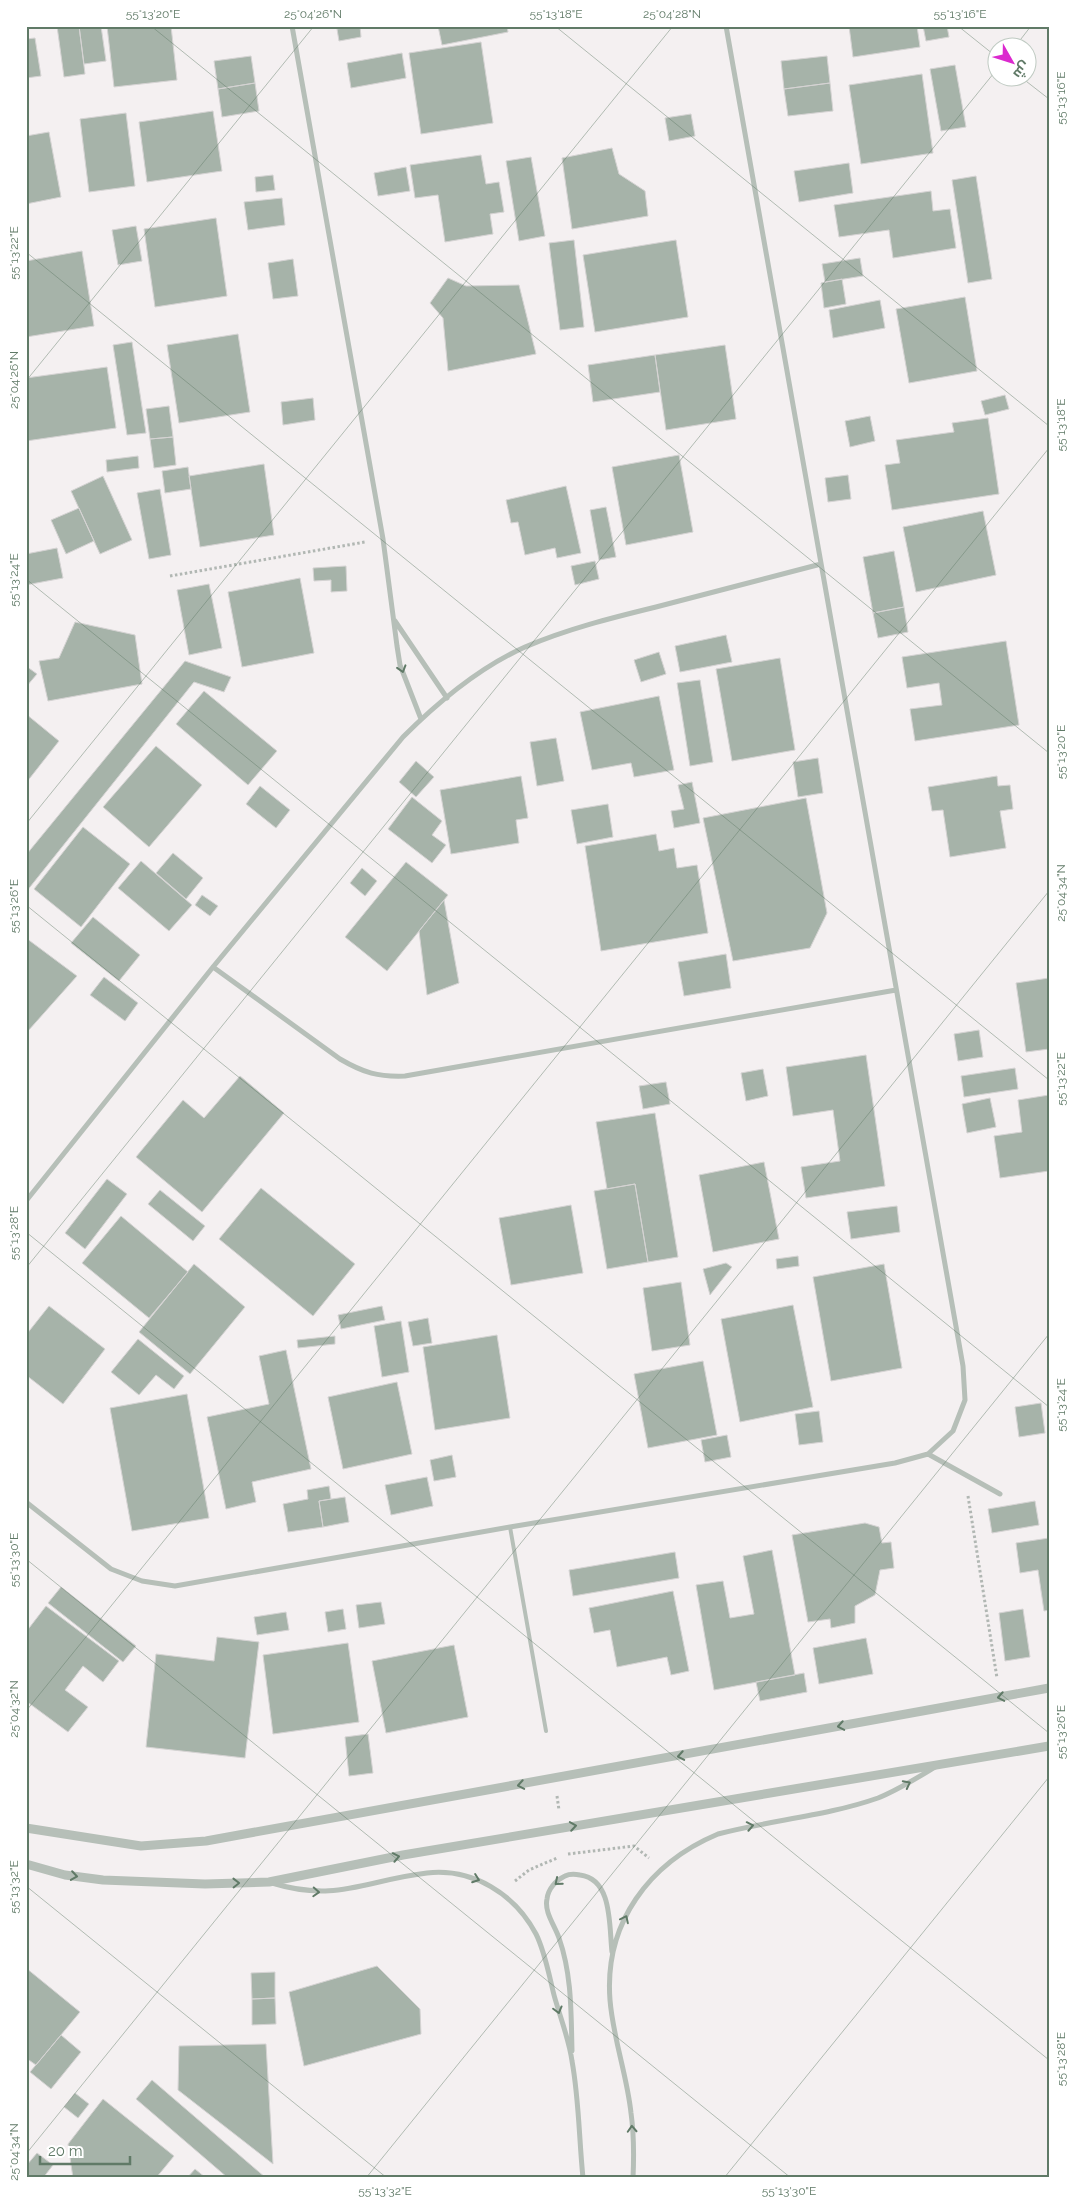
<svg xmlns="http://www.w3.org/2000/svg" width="1075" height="2204" viewBox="0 0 1075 2204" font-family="Raleway,Cairo,sans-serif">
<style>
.building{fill:#a6b3a9;stroke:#d5d3d3}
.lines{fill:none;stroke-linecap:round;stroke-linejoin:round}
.path{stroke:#b1b7b3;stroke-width:3;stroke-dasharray:2.5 2.5;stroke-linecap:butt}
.service{stroke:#b6bfb8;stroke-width:4}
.minor{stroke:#b6bfb8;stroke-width:5}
.tertiary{stroke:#b6bfb8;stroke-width:9}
.oneway{stroke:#607a67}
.ticks{fill:none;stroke:#607a67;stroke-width:1;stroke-opacity:0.45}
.neatline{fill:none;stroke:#607a67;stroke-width:2}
.ticks-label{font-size:12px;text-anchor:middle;fill:#607a67}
</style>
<rect width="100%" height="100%" fill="#f4f0f1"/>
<!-- building -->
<path class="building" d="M57 26H79L85 74 64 77Z
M79 26H101L106 61 84 64Z
M107 26H171L177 80 114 87Z
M360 26 361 37 339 41 337 29Z
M438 26H507L508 32 442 45Z
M849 26H917L920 47 853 57Z
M923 26H947L949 37 926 41Z
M35 38 41 76 26 78V39Z
M481 42 493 123 421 134 409 53Z
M402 53 406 78 351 88 347 63Z
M251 56 255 83 218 89 214 61Z
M827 56 830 83 784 89 781 61Z
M955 65 966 127 941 131 930 69Z
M922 74 933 153 861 164 849 85Z
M255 83 259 111 222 117 218 89Z
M830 83 833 111 788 116 784 89Z
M213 111 222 171 147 182 139 122Z
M126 113 135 186 89 192 80 119Z
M691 114 695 136 669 141 665 118Z
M49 132 61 197 26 204V136Z
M612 148 619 174 645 191 648 216 572 229 562 158Z
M481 155 486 184 499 182 504 212 490 214 493 234 445 242 438 195 415 198 410 165Z
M531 157 545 236 519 241 506 161Z
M849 163 853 193 799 202 794 171Z
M406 167 410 191 378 196 374 173Z
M273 175 275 190 256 192 255 177Z
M976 176 992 279 968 283 952 180Z
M931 191 933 211 950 209 956 248 893 258 889 230 839 237 834 205Z
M282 198 285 225 248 230 244 202Z
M216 218 227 296 155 307 144 229Z
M136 226 142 261 118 265 112 230Z
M574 240 584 327 560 330 549 243Z
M676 240 688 317 595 332 583 255Z
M82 251 94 326 26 337V261Z
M860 258 863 276 825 282 822 264Z
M293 259 298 296 273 299 268 263Z
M448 278 466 286 519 285 536 354 448 371 443 318 430 303Z
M842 279 846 304 824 308 821 283Z
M965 297 977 371 909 383 896 309Z
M880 300 885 328 833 338 829 310Z
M238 334 250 412 179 423 167 345Z
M132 342 146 433 127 435 113 345Z
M725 345 736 419 666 430 655 355Z
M655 355 660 392 593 402 588 365Z
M107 367 116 428 26 441V378Z
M1005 395 1009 409 985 415 981 401Z
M313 398 315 420 283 425 281 402Z
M169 406 173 437 150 439 146 409Z
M870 416 875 441 850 447 845 421Z
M988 418 999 494 892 510 885 465 900 463 896 440 954 432 952 423Z
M173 437 176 465 154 468 150 439Z
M679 455 693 532 626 545 612 467Z
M138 456 139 468 107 472 106 460Z
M264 464 274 535 200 547 189 476Z
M188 467 191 489 165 493 162 471Z
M848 475 851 499 828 502 825 478Z
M103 476 132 540 100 554 71 491Z
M566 486 581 553 557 558 555 548 525 555 518 522 511 523 506 500Z
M160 489 171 555 149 559 137 493Z
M606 507 616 557 599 560 590 510Z
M79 508 94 541 66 554 51 520Z
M983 511 996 575 916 592 903 527Z
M57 548 63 578 26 585V554Z
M894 551 904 607 873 613 863 557Z
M595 561 599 579 575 585 571 566Z
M346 566 347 591 331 592V580L314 581 313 568Z
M300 578 314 653 242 667 228 592Z
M209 584 222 648 189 655 177 590Z
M904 607 908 632 878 638 873 613Z
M75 622 135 635 142 684 48 701 39 661 59 658Z
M726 635 732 662 680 672 675 646Z
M1006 641 1019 725 915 741 910 709 942 705 939 683 907 688 902 657Z
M659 652 666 674 641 682 634 660Z
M780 658 795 750 732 761 716 669Z
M185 661 231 677 224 692 194 682 26 892V855Z
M26 666 37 674 26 687Z
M700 680 713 762 690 766 677 683Z
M204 691 277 751 248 785 176 724Z
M659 696 674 770 634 777 631 763 592 770 580 712Z
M26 714 59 741 26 783Z
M556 738 564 781 537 786 530 742Z
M156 746 202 785 149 847 103 807Z
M818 758 823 793 798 797 793 762Z
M416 761 434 777 416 797 399 782Z
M521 776 528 818 516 820 519 843 451 854 440 790Z
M997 776 998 786 1010 785 1013 809 1000 811 1006 848 950 857 943 810 932 811 928 787Z
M692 782 700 823 674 828 671 811 684 809 678 785Z
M260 786 290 810 276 828 246 804Z
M412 797 442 821 432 835 446 845 432 863 388 829Z
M806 798 827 913 810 948 733 961 703 818Z
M608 804 613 837 577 844 571 810Z
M83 827 130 864 81 927 34 889Z
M656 834 659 851 674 848 677 868 697 865 708 933 601 951 585 846Z
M173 853 203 878 186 899 156 873Z
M141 861 192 905 169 931 118 888Z
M406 862 448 895 387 971 345 937Z
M362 868 377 881 365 896 350 883Z
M202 895 218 906 210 916 195 905Z
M444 900 459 983 427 995 419 931Z
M93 917 140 955 119 981 71 943Z
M26 938 77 976 28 1031 26 1030Z
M726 954 731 988 684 996 678 962Z
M104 977 138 1003 125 1021 90 995Z
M1049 978V1049L1026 1052 1016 983Z
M979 1030 983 1057 958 1061 954 1034Z
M866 1055 885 1186 806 1198 801 1167 840 1161 833 1110 793 1116 786 1067Z
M1015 1068 1018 1089 964 1097 961 1076Z
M763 1069 768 1096 746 1101 741 1073Z
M240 1076 284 1113 202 1212 136 1157 183 1100 204 1118Z
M666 1082 670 1104 643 1109 639 1086Z
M1049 1095V1171L1000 1178 994 1136 1022 1132 1018 1100Z
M990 1098 996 1127 967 1133 962 1104Z
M655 1113 678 1257 648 1262 635 1184 607 1189 596 1122Z
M764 1162 779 1239 713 1252 699 1175Z
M107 1179 127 1194 85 1249 65 1233Z
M635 1184 648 1262 607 1269 594 1191Z
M261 1188 355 1264 313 1316 219 1239Z
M160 1190 205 1226 193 1241 148 1204Z
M571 1205 583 1273 511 1285 499 1218Z
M897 1206 900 1232 851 1239 847 1212Z
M121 1216 188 1272 149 1318 82 1263Z
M798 1256 799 1266 777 1269 776 1259Z
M726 1263 732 1267 710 1295 703 1269Z
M194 1264 245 1307 190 1374 139 1332Z
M884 1264 902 1368 831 1381 813 1277Z
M681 1282 690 1345 652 1351 643 1288Z
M793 1305 813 1407 740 1422 721 1319Z
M49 1306 105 1349 63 1404 26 1375V1335Z
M382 1306 385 1320 341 1329 338 1315Z
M428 1318 432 1343 413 1346 408 1322Z
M401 1321 409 1372 382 1377 374 1326Z
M497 1335 510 1418 435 1430 423 1347Z
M335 1336V1344L298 1348 297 1340Z
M138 1339 184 1376 174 1389 156 1375 139 1395 111 1372Z
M286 1350 311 1469 252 1482 256 1502 226 1509 207 1417 269 1404 259 1356Z
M703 1361 717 1435 648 1448 634 1374Z
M397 1382 412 1454 343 1469 328 1397Z
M187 1394 209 1518 132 1531 110 1408Z
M1041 1403 1045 1433 1019 1437 1015 1407Z
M819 1411 823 1442 799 1445 795 1414Z
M727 1435 731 1457 705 1462 701 1440Z
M452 1455 456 1477 434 1481 430 1460Z
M427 1477 433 1506 391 1515 385 1485Z
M329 1486 331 1499 319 1501 323 1527 288 1532 283 1504 308 1499 307 1490Z
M345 1497 349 1522 323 1527 319 1501Z
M1035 1501 1039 1525 992 1533 988 1509Z
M865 1523 879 1527 882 1543 891 1542 894 1568 880 1570 875 1595 855 1606V1623L831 1628 830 1619 808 1622 792 1535Z
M1049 1538V1610L1044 1611 1038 1570 1020 1573 1016 1543Z
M772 1550 795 1675 714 1690 696 1585 723 1581 730 1618 754 1614 743 1556Z
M675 1552 679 1578 573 1596 569 1570Z
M61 1587 136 1646 123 1662 48 1603Z
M673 1591 689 1671 671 1675 667 1657 617 1667 610 1630 594 1633 589 1608Z
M381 1602 385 1624 359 1628 356 1605Z
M46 1606 119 1661 103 1682 83 1666 65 1690 88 1707 68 1732 26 1701V1632Z
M343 1609 346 1629 328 1632 325 1612Z
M1023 1609 1030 1657 1005 1661 999 1613Z
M286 1612 289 1630 257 1635 254 1617Z
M217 1637 259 1642 245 1758 146 1747 156 1654 214 1661Z
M866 1638 873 1674 819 1684 813 1648Z
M348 1643 359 1722 273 1734 263 1655Z
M454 1645 468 1717 386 1733 372 1661Z
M804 1673 807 1692 760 1701 756 1682Z
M368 1734 373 1773 349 1776 345 1737Z
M377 1966 420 2009 421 2034 304 2066 289 1992Z
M26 1968 80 2012 36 2065 26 2058Z
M275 1972V1998L252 1999 251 1973Z
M275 1998 276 2024 252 2025V1999Z
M61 2035 81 2052 51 2089 30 2072Z
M266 2044 273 2164 178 2090 179 2046Z
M152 2080 266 2178H228L136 2099Z
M75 2093 89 2104 78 2118 64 2107Z
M103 2099 174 2156 156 2178H73L68 2144Z
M37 2153 53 2165 43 2178H26V2166Z
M195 2169 206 2178H187Z"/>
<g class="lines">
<!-- path -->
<path class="path" d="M170 576 365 542
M968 1496 997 1678
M557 1796 559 1810
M568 1854 634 1846 649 1858
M515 1881 529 1870 557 1858"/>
<!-- service -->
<path class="service" d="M510 1527 546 1731"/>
<!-- minor -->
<path class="minor" d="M292 26 383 539 397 646 400 665 421 719
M395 621 447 698
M213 967 340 1059C364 1073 378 1077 405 1076L896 990
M26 1201 213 967 403 737C438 702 480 667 525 647 567 629 611 618 656 607 711 593 766 578 821 564
M928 1454 1000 1494
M26 1502 111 1569 142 1581 175 1586 510 1527 895 1463 928 1454 953 1431 965 1400 963 1366 726 26
M272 1883C337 1903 366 1880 427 1873 473 1868 515 1894 536 1934 545 1952 549 1975 554 1995 560 2017 569 2039 572 2061 579 2099 579 2139 583 2178
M572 2051C571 2013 572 1975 559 1938 555 1926 544 1912 547 1899 548 1889 556 1880 565 1876 569 1874 575 1874 580 1875 613 1879 609 1927 612 1952
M633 2178C634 2156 634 2134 631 2113 627 2075 613 2038 610 2000 604 1923 649 1863 718 1834 771 1820 827 1816 878 1798 898 1790 917 1778 935 1767"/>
<!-- tertiary -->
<path class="tertiary" d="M26 1828 141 1846 206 1841 1049 1688
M26 1864 65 1875 103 1880 205 1884 269 1882 403 1855 1049 1746"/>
</g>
<!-- one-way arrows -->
<defs><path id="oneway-chevron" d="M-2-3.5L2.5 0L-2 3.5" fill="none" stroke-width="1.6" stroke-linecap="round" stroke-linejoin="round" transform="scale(1.25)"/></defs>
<g class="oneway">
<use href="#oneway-chevron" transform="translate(402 669) rotate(73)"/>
<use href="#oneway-chevron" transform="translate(1001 1697) rotate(170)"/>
<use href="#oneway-chevron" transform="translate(841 1726) rotate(170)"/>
<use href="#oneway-chevron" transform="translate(681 1756) rotate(170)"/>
<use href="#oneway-chevron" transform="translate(907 1784) rotate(-27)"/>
<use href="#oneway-chevron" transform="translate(521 1785) rotate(170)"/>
<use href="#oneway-chevron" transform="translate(573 1826) rotate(-9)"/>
<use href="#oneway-chevron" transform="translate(750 1826) rotate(-11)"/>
<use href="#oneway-chevron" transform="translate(396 1857) rotate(-11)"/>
<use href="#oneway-chevron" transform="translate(74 1876) rotate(8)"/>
<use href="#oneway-chevron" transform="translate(476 1879) rotate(20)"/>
<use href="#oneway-chevron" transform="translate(558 1882) rotate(140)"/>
<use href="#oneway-chevron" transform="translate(236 1883) rotate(-1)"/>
<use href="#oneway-chevron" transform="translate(316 1892) rotate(3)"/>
<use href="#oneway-chevron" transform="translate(625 1919) rotate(-64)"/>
<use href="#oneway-chevron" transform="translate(558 2010) rotate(75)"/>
<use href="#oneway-chevron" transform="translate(632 2129) rotate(-93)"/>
</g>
<!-- ticks -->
<path class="ticks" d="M151 26 1049 753M555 26 1049 426M958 26 998 58M1014 48 1031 26M1022 78 1049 99M26 252 1049 1080M26 381 314 26M26 579 1049 1407M26 824 673 26M26 905 1049 1733M26 1232 1049 2060M26 1268 998 68M26 1559 791 2178M26 1711 1049 448M26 1886 387 2178M26 2154 1049 891M366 2178 1049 1334M724 2178 1049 1777"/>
<!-- border -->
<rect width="1075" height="2204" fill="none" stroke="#ffffff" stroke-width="55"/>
<!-- north arrow -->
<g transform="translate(1012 62) rotate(129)"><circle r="24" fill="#ffffff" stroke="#bfcac2"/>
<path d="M0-4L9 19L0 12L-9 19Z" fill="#db29ce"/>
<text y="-8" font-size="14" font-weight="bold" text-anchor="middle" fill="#607a67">ش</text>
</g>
<!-- scale -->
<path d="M40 2156v8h90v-8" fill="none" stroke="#607a67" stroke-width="2.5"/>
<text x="48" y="2156" font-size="15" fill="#607a67" stroke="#ffffff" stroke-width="4" paint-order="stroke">20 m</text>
<rect x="28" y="28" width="1020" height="2148" class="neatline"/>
<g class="ticks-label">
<text x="153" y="18">55°13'20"E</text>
<text x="313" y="18">25°04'26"N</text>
<text x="556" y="18">55°13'18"E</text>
<text x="672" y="18">25°04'28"N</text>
<text x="960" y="18">55°13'16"E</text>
<text transform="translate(1061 98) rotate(-90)" y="4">55°13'16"E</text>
<text transform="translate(14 253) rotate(-90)" y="4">55°13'22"E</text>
<text transform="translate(14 380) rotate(-90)" y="4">25°04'26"N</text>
<text transform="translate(1061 425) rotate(-90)" y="4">55°13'18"E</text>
<text transform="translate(14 580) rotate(-90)" y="4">55°13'24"E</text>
<text transform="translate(1061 752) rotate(-90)" y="4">55°13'20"E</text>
<text transform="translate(1061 893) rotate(-90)" y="4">25°04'34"N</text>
<text transform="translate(14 906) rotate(-90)" y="4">55°13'26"E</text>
<text transform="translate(1061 1079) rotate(-90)" y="4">55°13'22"E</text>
<text transform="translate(14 1233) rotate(-90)" y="4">55°13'28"E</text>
<text transform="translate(1061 1405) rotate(-90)" y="4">55°13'24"E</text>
<text transform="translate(14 1560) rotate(-90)" y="4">55°13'30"E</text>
<text transform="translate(14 1709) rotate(-90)" y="4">25°04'32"N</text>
<text transform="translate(1061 1732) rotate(-90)" y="4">55°13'26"E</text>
<text transform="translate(14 1887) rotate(-90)" y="4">55°13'32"E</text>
<text transform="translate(1061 2059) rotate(-90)" y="4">55°13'28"E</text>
<text transform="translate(14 2152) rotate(-90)" y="4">25°04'34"N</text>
<text x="385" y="2195">55°13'32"E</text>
<text x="789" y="2195">55°13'30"E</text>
</g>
</svg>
